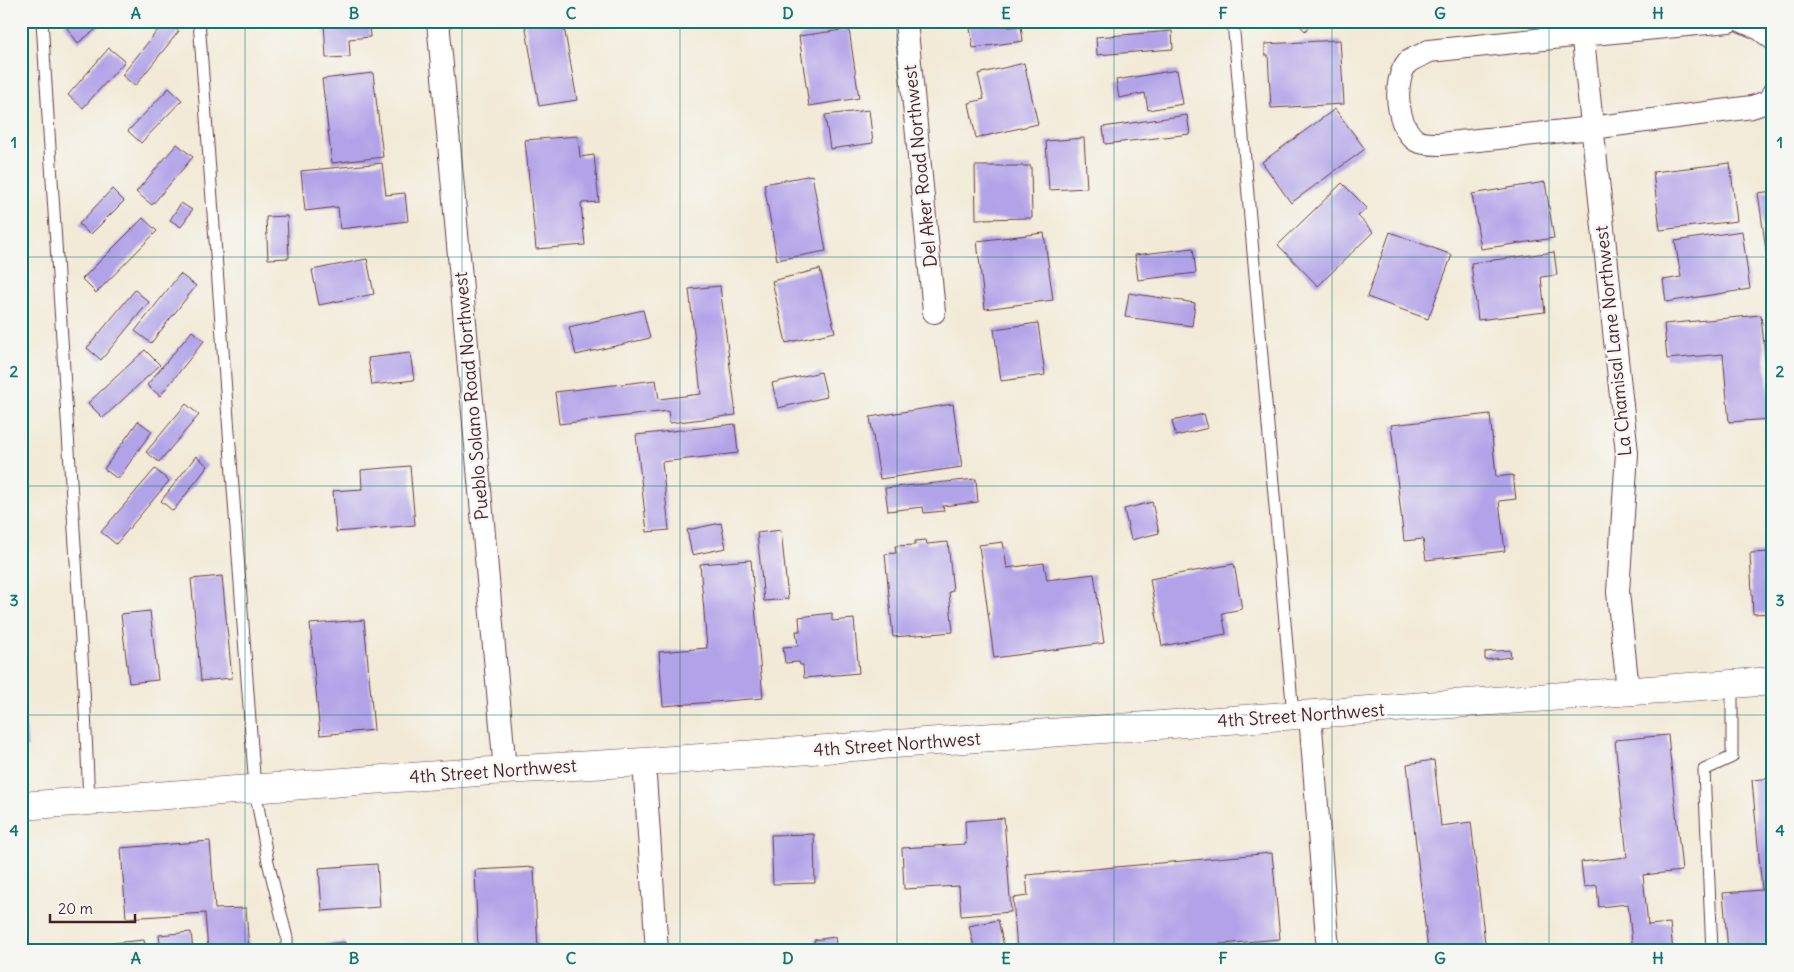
<svg xmlns="http://www.w3.org/2000/svg" width="1794" height="972" viewBox="0 0 1794 972" font-family="Delius,sans-serif">
<style>
.building{fill:#b2a3e8}
.lines{fill:none;stroke-linecap:round;stroke-linejoin:round}
.lane-casing{stroke:#633d45;stroke-width:13}
.street-casing{stroke:#633d45;stroke-width:24}
.secondary-casing{stroke:#633d45;stroke-width:29}
.lane{stroke:#fff;stroke-width:11}
.street{stroke:#fff;stroke-width:22}
.secondary{stroke:#fff;stroke-width:28}
.grid{fill:none;stroke:#0f766e;stroke-width:1;stroke-opacity:0.55}
.labels{text-anchor:middle;dominant-baseline:central;stroke-width:5;stroke-linejoin:round;paint-order:stroke}
.street-label{font-size:18px;fill:#4a1f2b;stroke:#f6f6f2}
.neatline{fill:none;stroke:#0f766e;stroke-width:2}
.grid-label{font-size:16px;text-anchor:middle;font-weight:bold;fill:#0f766e}
</style>
<rect width="100%" height="100%" fill="#f6f6f2"/>
<filter id="ink" filterUnits="userSpaceOnUse"><feTurbulence type="fractalNoise" baseFrequency=".02" numOctaves="2"/><feDisplacementMap in="SourceGraphic" scale="10" xChannelSelector="R" yChannelSelector="G"/><feConvolveMatrix kernelMatrix="1 2 1 2 8 2 1 2 1" color-interpolation-filters="sRGB"/></filter>
<filter id="wash" filterUnits="userSpaceOnUse"><feTurbulence type="fractalNoise" baseFrequency=".0096" numOctaves="4" result="noise"/><feDisplacementMap in="SourceGraphic" scale="20" xChannelSelector="R" yChannelSelector="G"/><feGaussianBlur stdDeviation="1.12" result="paint"/><feColorMatrix in="noise" values="0 0 0 0 0 0 0 0 0 0 0 0 0 0 0 0 0 1.4 0 .05"/><feComposite in="paint" operator="in"/></filter>
<g filter="url(#wash)">
<rect width="100%" height="100%" fill="#f2ead7"/>
<g id="blocks">
<!-- building -->
<path class="building" d="M68 21H107L78 43 64 24Z
M165 21 179 31 135 86 122 75Z
M324 21H369L370 37 349 39 350 57 326 58Z
M532 21H563L577 100 539 106 525 23Z
M969 21H1007L1008 27 1021 26 1023 41 973 48Z
M1296 21H1314L1305 31Z
M849 29 859 98 809 106 799 36Z
M1172 31 1173 49 1097 55 1096 37Z
M1340 40 1344 104 1271 108 1268 55H1265V44Z
M109 48 125 61 83 108 68 95Z
M1024 63 1038 124 976 138 969 103 984 99 978 74Z
M1177 70 1183 104 1148 110 1145 93 1119 98 1116 80Z
M373 73 383 157 332 163 322 79Z
M169 88 182 100 141 143 128 131Z
M1335 109 1365 149 1291 203 1262 162Z
M869 110 873 143 830 149 825 115Z
M1187 115 1190 134 1105 144 1103 127Z
M578 136 580 157 594 155 599 202 581 203 585 245 536 249 525 140Z
M1084 138 1087 188 1049 190 1046 141Z
M177 144 193 157 152 205 136 192Z
M382 163 386 195 405 193 408 221 340 229 338 207 305 211 301 171Z
M1730 163 1737 221 1660 230 1653 172Z
M975 166H1031L1032 218 976 219Z
M812 175 826 251 777 260 764 184Z
M1545 182 1554 238 1481 249 1472 194Z
M1342 183 1367 208 1358 216 1373 232 1318 286 1278 245Z
M112 189 124 201 90 235 79 224Z
M1773 191V263L1768 264 1758 193Z
M181 203 192 210 181 227 170 220Z
M287 216 289 258 268 259 266 217Z
M143 218 157 231 96 293 82 279Z
M1742 231 1750 289 1666 302 1663 280 1681 277 1675 241Z
M1390 232 1452 255 1428 319 1367 297Z
M1044 233 1053 300 985 309 977 241Z
M1193 248 1196 273 1138 280 1135 255Z
M1554 252 1557 275 1541 277 1545 312 1478 320 1471 263Z
M367 259 374 294 319 305 312 270Z
M820 269 835 332 786 343 772 281Z
M180 274 196 286 151 343 135 331Z
M720 286 736 415 670 423 668 411 559 424 555 392 656 380 659 399 701 394 689 289Z
M135 290 149 302 101 360 87 348Z
M1129 293 1195 303 1192 326 1125 317Z
M643 310 650 338 576 355 569 327Z
M1761 315 1771 419 1729 422 1723 354 1667 359 1664 324Z
M1038 323 1045 375 1001 381 994 329Z
M192 331 204 341 160 396 147 385Z
M145 350 160 365 103 418 88 403Z
M410 353 414 380 372 385 368 358Z
M821 372 827 397 778 408 772 383Z
M186 404 199 415 159 462 146 452Z
M953 404 962 467 880 479 870 417Z
M1204 414 1208 428 1176 436 1172 421Z
M1490 414 1496 477 1513 475 1516 499 1499 501 1505 551 1426 560 1423 539 1404 541 1391 425Z
M138 421 152 431 118 479 104 469Z
M735 424 738 453 662 462 669 530 647 532 636 435Z
M196 456 208 466 173 511 161 501Z
M410 466 415 525 336 532 333 491 362 489 361 470Z
M155 469 169 481 116 544 101 532Z
M976 479 978 502 943 506 944 511 924 513 923 507 888 511 885 488Z
M1152 502 1159 533 1131 540 1124 509Z
M721 523 726 548 692 555 687 530Z
M781 530 788 599 764 601 757 533Z
M926 540 927 544 948 542 953 591 949 592 953 632 893 637 885 554 896 553 895 546 915 545V541Z
M1003 542 1007 568 1044 563 1047 580 1094 574 1104 643 994 658 979 545Z
M1773 552V613L1753 614 1750 553Z
M751 560 763 698 663 706 659 652 707 648 700 564Z
M1234 564 1242 609 1222 613 1226 634 1162 646 1150 579Z
M222 576 232 678 201 681 191 579Z
M150 611 158 680 129 683 121 614Z
M832 613V621L854 619 859 673 804 678 803 665H800L799 662 785 663 783 647 798 646 796 631H800L799 617Z
M364 620 374 730 320 735 310 624Z
M1510 650 1511 657 1485 660V652Z
M21 698H23L28 747 21 748Z
M1668 735 1682 871 1643 875 1648 925 1670 923 1673 951H1633L1628 904 1599 907 1597 885 1584 887 1581 862 1627 857 1615 740Z
M1434 760 1441 826 1471 822 1486 951H1428L1407 764Z
M1773 778V951H1728L1723 893 1762 890 1752 780Z
M1004 818 1011 912 961 916 959 886 904 889 902 848 966 844 965 821Z
M814 834 815 883 773 884 771 835Z
M210 841 215 909 246 908 249 951H208L205 913 126 918 121 848Z
M1272 853 1280 939 1164 949V951H1017L1013 898 1028 896 1026 875Z
M377 864 380 907 322 911 319 868Z
M534 867 538 951H478L475 870Z
M998 920 1005 951H975L969 926Z
M191 932 193 951H161L159 935Z
M835 937 837 951H816L814 940Z
M144 940 146 951H93V945Z
M345 942 346 951H299L298 947Z"/>
</g>
</g>
<g filter="url(#ink)">
<use href="#blocks" fill-opacity="0" stroke="#633d45" stroke-width="1"/>
<g class="lines">
<!-- lane casing -->
<g class="lane-casing">
<path id="lane" d="M42 21 84 688 89 801
M199 21 255 789 268 862 287 938V951
M1233 21 1293 715
M1712 951 1704 770 1732 757V683"/>
</g>
<!-- street casing -->
<g class="street-casing">
<path id="street" d="M438 21 505 770
M906 21 934 312
M1581 21 1627 453 1618 592 1628 691
M1729 21 1582 35 1429 51C1423 55 1413 58 1408 62 1392 80 1396 128 1417 141 1422 144 1434 144 1440 144L1592 128 1752 107 1769 101 1773 93
M1742 21 1760 29 1773 39
M1310 714 1328 951
M644 762 657 951"/>
</g>
<!-- secondary casing -->
<g class="secondary-casing">
<path id="secondary" d="M21 806 505 770 644 762 1773 681"/>
</g>
<!-- lane -->
<use href="#lane" class="lane"/>
<!-- street -->
<use href="#street" class="street"/>
<!-- secondary -->
<use href="#secondary" class="secondary"/>
</g>
</g>
<!-- grid -->
<path class="grid" d="M245 21V951M462 21V951M680 21V951M897 21V951M1114 21V951M1332 21V951M1549 21V951M21 257H1773M21 486H1773M21 715H1773"/>
<g class="labels">
<!-- street labels -->
<g class="street-label">
<text transform="translate(920 166) rotate(-96)">Del Aker Road Northwest</text>
<text transform="translate(1613 341) rotate(-96)">La Chamisal Lane Northwest</text>
<text transform="translate(471 396) rotate(-95)">Pueblo Solano Road Northwest</text>
<text transform="translate(1301 715) rotate(-4)">4th Street Northwest</text>
<text transform="translate(897 744) rotate(-4)">4th Street Northwest</text>
<text transform="translate(493 771) rotate(-4)">4th Street Northwest</text>
</g>
</g>
<!-- margin -->
<rect width="1794" height="972" fill="none" stroke="#f6f6f2" stroke-width="55"/>
<!-- scale -->
<path d="M50 914v8h85v-8" fill="none" stroke="#4a1f2b" stroke-width="2.5"/>
<text x="58" y="914" font-size="15" fill="#4a1f2b" stroke="#f6f6f2" stroke-width="4" paint-order="stroke">20 m</text>
<rect x="28" y="28" width="1738" height="916" class="neatline"/>
<g class="grid-label">
<text x="136" y="19">A</text>
<text x="354" y="19">B</text>
<text x="571" y="19">C</text>
<text x="788" y="19">D</text>
<text x="1006" y="19">E</text>
<text x="1223" y="19">F</text>
<text x="1440" y="19">G</text>
<text x="1658" y="19">H</text>
<text x="14" y="148">1</text>
<text x="1780" y="148">1</text>
<text x="14" y="377">2</text>
<text x="1780" y="377">2</text>
<text x="14" y="606">3</text>
<text x="1780" y="606">3</text>
<text x="14" y="836">4</text>
<text x="1780" y="836">4</text>
<text x="136" y="964">A</text>
<text x="354" y="964">B</text>
<text x="571" y="964">C</text>
<text x="788" y="964">D</text>
<text x="1006" y="964">E</text>
<text x="1223" y="964">F</text>
<text x="1440" y="964">G</text>
<text x="1658" y="964">H</text>
</g>
</svg>
